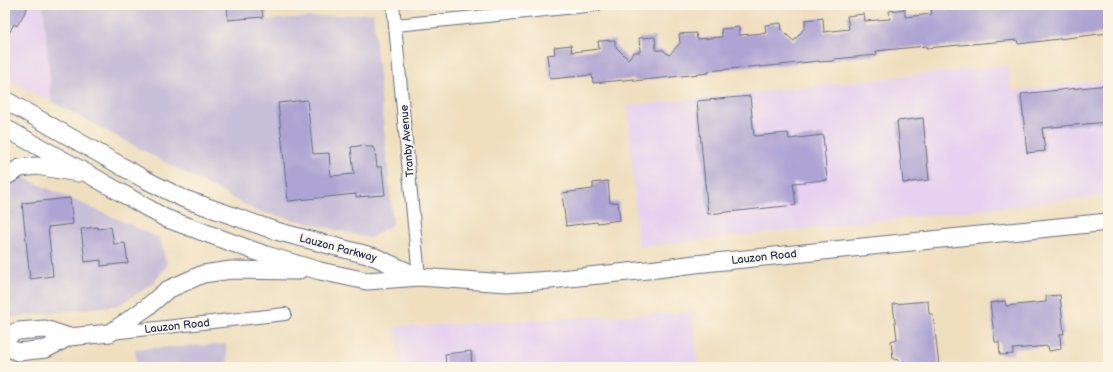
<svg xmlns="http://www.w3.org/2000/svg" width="1113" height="372" viewBox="0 0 1113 372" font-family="'Balsamiq Sans',sans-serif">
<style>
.built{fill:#e6d2f0}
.industrial{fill:#c8bfd8}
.building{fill:#aea4d3}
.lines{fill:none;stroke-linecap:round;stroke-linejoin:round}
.street-casing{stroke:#656d80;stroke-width:14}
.secondary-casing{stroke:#656d80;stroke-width:19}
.street{stroke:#fff;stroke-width:12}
.secondary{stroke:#fff;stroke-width:17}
.labels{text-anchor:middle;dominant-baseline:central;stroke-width:4;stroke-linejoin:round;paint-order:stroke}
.street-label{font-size:11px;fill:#1b2f5e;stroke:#fcf5e5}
</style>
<rect width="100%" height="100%" fill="#fcf5e5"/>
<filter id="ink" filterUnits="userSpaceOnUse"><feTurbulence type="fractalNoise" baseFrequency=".025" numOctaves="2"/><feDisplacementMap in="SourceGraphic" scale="8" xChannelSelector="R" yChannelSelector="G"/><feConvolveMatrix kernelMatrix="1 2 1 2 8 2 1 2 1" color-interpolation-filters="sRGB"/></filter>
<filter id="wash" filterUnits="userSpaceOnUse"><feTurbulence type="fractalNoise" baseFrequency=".012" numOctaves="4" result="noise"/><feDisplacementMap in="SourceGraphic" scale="16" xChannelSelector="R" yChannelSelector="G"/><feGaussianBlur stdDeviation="0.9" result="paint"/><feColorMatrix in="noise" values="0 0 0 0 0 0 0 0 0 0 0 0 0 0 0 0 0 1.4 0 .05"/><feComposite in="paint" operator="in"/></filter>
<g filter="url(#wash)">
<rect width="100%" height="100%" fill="#efdfbf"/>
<!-- built -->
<path class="built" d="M5 5H43L52 102 5 78Z
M1008 65 1012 91 1108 80V196L638 247 628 106Z
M692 312 698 367H400L395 327Z"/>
<!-- industrial -->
<path class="industrial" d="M43 5H266L268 20 373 13 393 224 370 238 257 211 52 102Z
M5 166 31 181 160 238 167 265 154 283 119 305 5 318Z
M226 344 228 367H137L135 349Z"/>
<g id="blocks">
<!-- building -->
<path class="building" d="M5 5H29L17 26 14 24 5 40Z
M227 5H261L263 17 228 20Z
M973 5H1108V33L1018 44 1017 40 926 48V46L876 51 877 55 834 59V61L819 62V61L760 67V66L709 71V73L634 81V79L593 83 592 75 550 79 547 55 555 54 554 47 571 45 572 52 599 49 598 41 615 40V46L628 59 634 52H640L639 38 655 37 656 50H663L669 55 680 43 679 34 696 33 697 39 722 37 721 29 739 27V35L766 33 765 25 781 23 782 31 794 41 805 27V20L823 18 824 32 849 29 847 16 864 14 865 21 890 19 889 11 905 9V17L932 14 931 8 946 7 947 9 973 7Z
M1108 85V122L1042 128 1045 151 1027 153 1021 94Z
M750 96 754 136 788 133 789 139 823 135 827 180 793 183 796 205 708 214 697 101Z
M307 100 313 154 329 153 331 176 354 174 351 147 365 145 366 147H373V149H375L377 167H382L385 195 356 197V194L288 201 278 103Z
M923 118 929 180 903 183 897 121Z
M608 181 610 203 618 202 620 220 597 223V222L566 226 562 193 593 189V183Z
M70 198 73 224 48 227 53 276 30 279 22 203Z
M97 227 98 229 111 227 114 244 125 243 128 263 101 266V260L85 262 81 229Z
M1060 295 1064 334H1060L1061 349 1049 351 1048 346 1013 349V354L1000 355 999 342H995L990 303 1005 301 1006 306 1046 302V296Z
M928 301 929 314H933L939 365H937V367H900L899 360 893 359 891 341 897 339 893 304Z
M471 351 472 367H446L445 354Z"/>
</g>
</g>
<g filter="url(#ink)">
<use href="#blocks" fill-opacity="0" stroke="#656d80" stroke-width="1"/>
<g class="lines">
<!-- street casing -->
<g class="street-casing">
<path id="street" d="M393 5 419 277
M396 25 596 5
M111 333 285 314"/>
</g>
<!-- secondary casing -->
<g class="secondary-casing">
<path id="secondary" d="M5 100 144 179 182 198 276 231 375 257 417 276
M5 128 92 176 165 218 263 254 320 271 367 281 419 277 507 283 550 280 657 269 695 264 1108 222
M5 177 20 168 37 166 78 173
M5 336 18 331 45 329 69 337
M5 346 18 352 46 349 69 337 110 333 146 308 167 290 203 274 231 270 298 271"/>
</g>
<!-- street -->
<use href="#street" class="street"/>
<!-- secondary -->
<use href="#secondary" class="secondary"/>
</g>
</g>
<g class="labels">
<!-- street labels -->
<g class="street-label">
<text transform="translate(407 141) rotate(-95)">Tranby Avenue</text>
<text transform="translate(338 248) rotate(15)">Lauzon Parkway</text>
<text transform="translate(764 257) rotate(-6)">Lauzon Road</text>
<text transform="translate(177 326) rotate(-6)">Lauzon Road</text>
</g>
</g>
<!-- margin -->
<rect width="1113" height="372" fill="none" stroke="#fcf5e5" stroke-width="20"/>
</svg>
